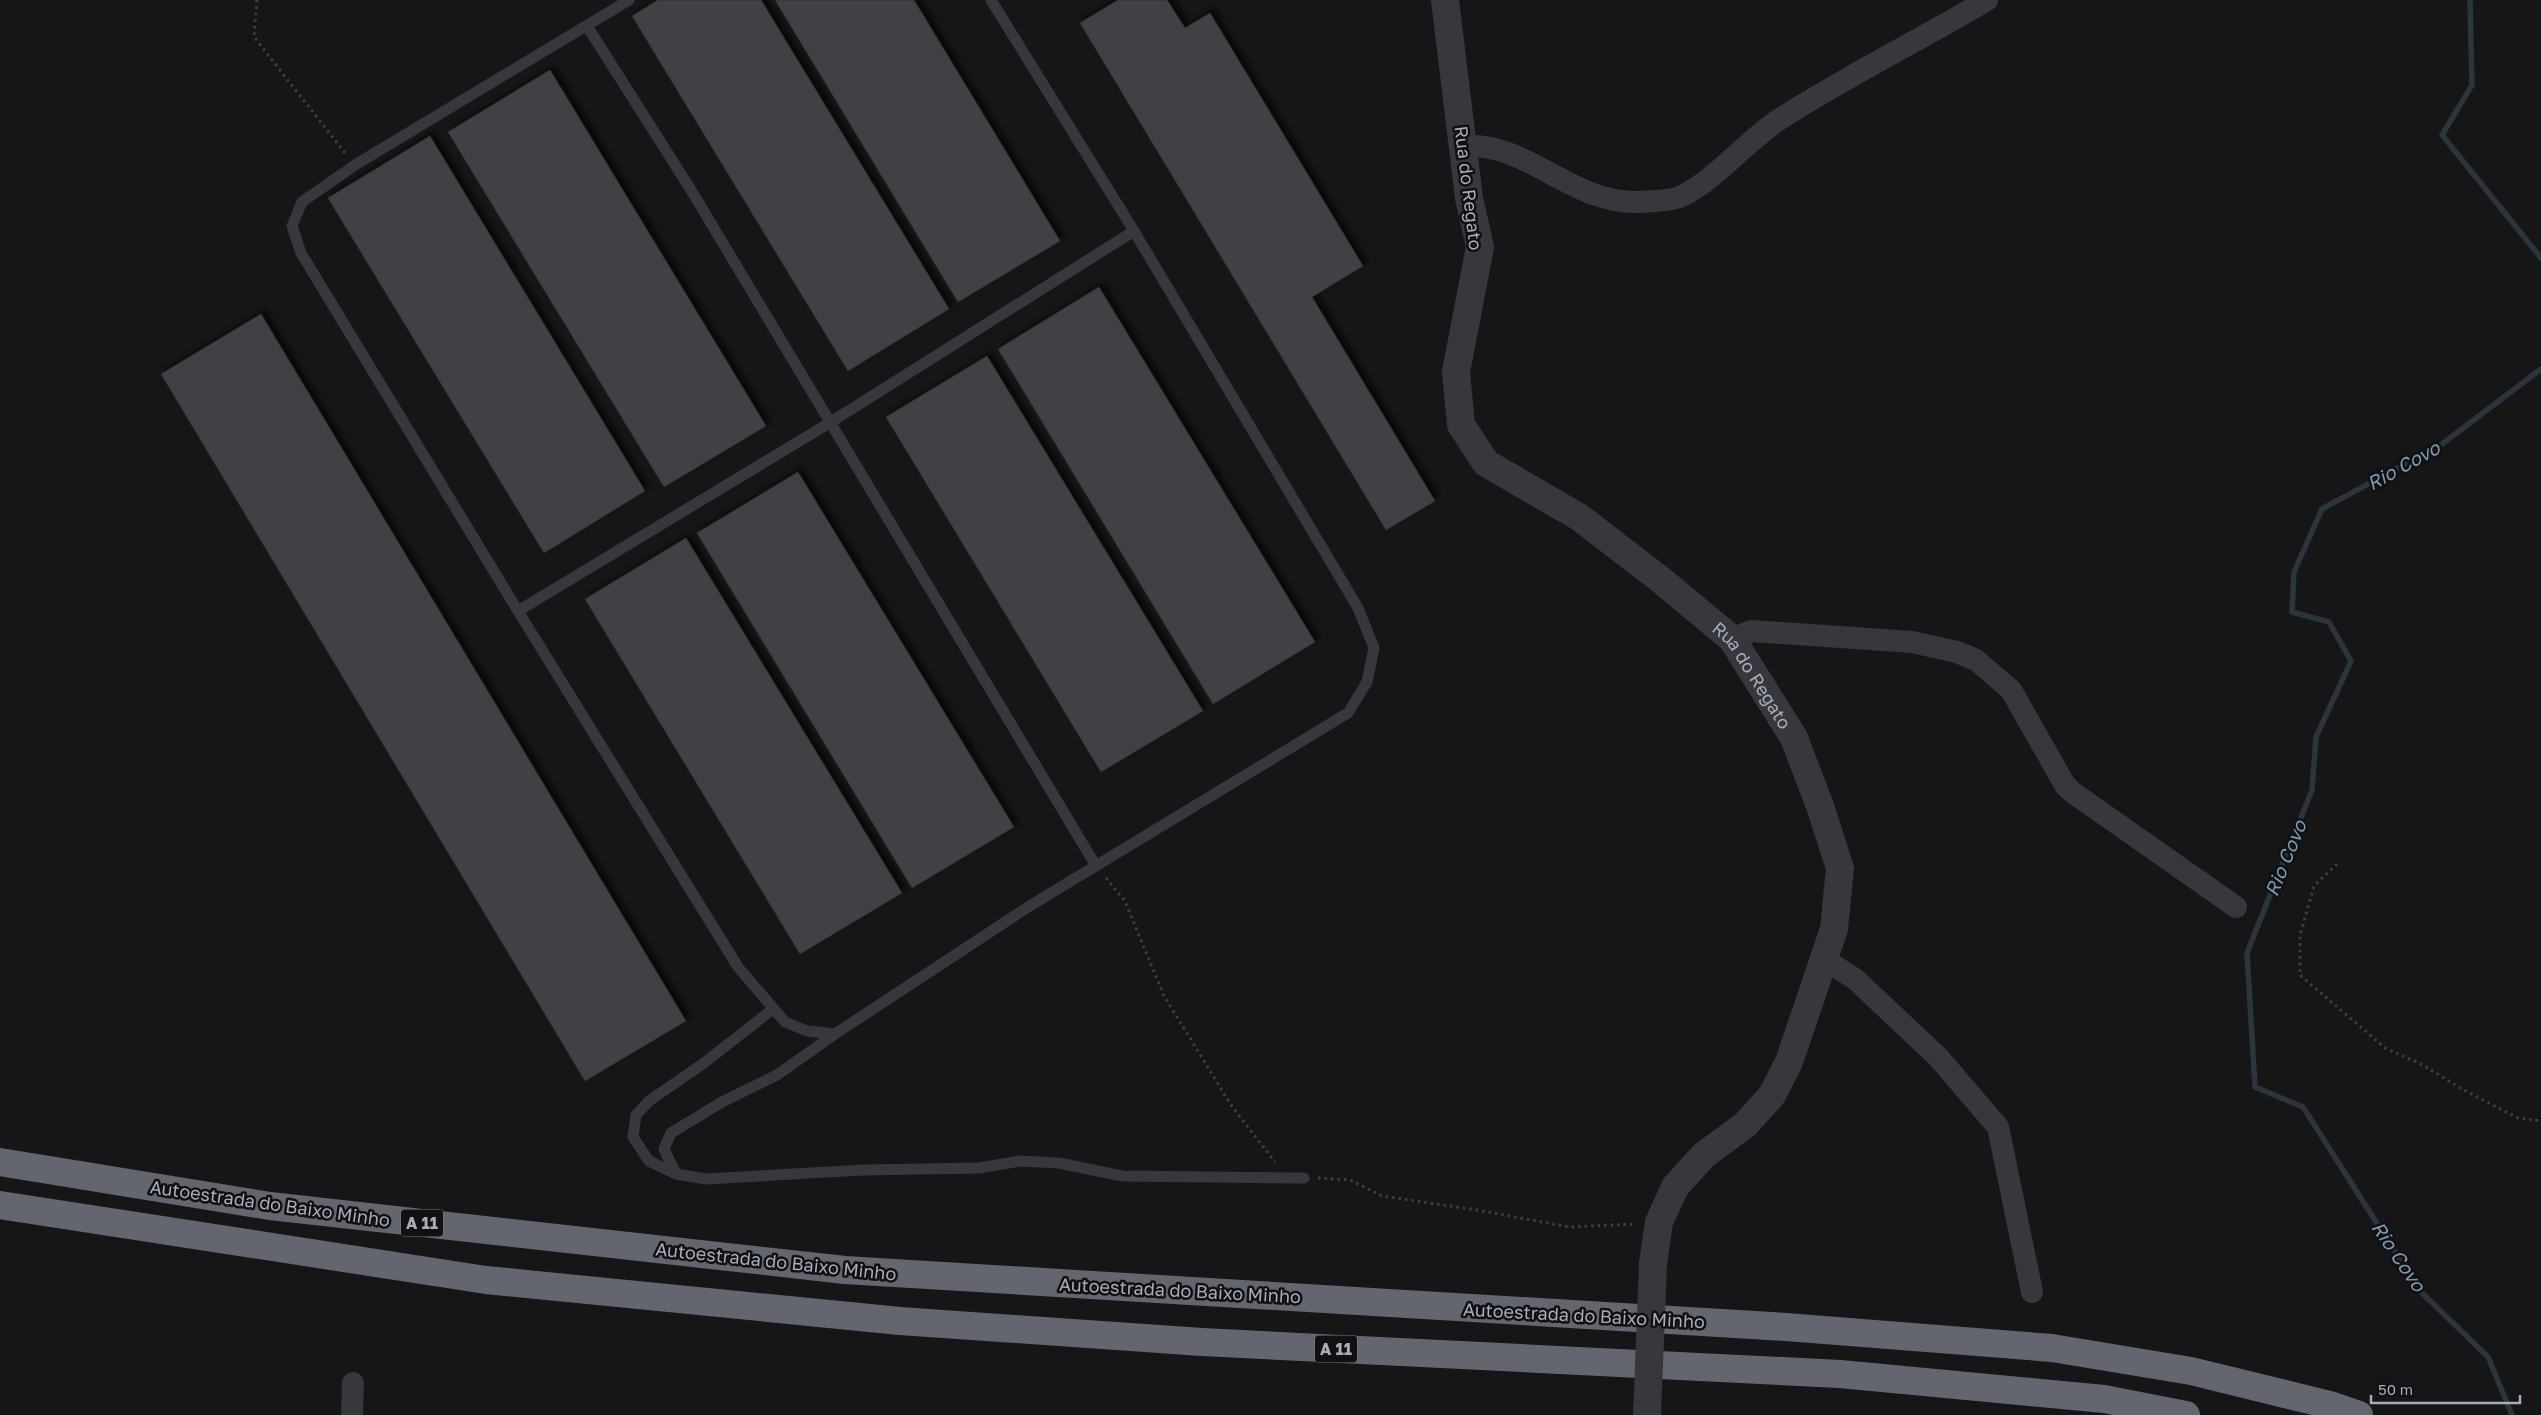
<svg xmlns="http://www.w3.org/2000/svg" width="2541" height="1415" viewBox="0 0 2541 1415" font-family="'Golos Text',sans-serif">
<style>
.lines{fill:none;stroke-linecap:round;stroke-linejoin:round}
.stream{stroke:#2c353c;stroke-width:5.5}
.building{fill:#404145;stroke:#303034;filter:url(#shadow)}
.path{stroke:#3d3f44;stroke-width:3;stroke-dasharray:2.5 4;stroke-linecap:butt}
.service{stroke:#37383d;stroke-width:11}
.minor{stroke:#37383d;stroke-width:22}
.tertiary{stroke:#37383d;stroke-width:28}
.motorway{stroke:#63666e;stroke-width:28}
.tertiary-bridge{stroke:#37383d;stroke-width:28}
.labels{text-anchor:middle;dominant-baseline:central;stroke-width:5;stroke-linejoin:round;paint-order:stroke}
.shield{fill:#111113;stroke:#7b7e86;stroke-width:1}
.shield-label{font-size:16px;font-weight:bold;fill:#a8adb8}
.street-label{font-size:18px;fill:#a8adb8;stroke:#111113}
.water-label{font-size:19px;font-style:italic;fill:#7f9bb3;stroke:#111113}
</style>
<defs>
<filter id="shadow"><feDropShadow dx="4.5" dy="-4.5" stdDeviation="2.5" flood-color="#0009"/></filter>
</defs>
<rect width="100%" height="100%" fill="#161618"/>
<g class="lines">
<!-- stream -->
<path class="stream" d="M2470 0 2472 85 2442 135 2541 258
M2512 1415 2488 1357 2420 1291 2303 1107 2255 1087 2247 953 2312 790 2316 737 2351 661 2329 622 2292 612 2294 572 2322 509 2442 444 2541 369"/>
</g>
<!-- building -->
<path class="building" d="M658 0H761L949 309 848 371 632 16Z
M775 0H914L1060 241 958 302Z
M1118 0H1167L1185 28 1210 13 1363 266 1312 297 1435 501 1386 530 1080 23Z
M550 70 766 426 664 487 448 132Z
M430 136 645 491 544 553 328 198Z
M1099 287 1315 642 1213 704 998 349Z
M261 314 686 1021 585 1081 161 374Z
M987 356 1203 711 1101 772 886 417Z
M798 472 1014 827 912 888 697 533Z
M686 538 902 893 800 954 585 599Z"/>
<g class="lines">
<!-- path -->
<path class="path" d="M257 0 254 37 345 153
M2337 864 2314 886 2300 935V975L2385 1048 2423 1065 2460 1088 2518 1118 2541 1121
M1106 878 1125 901 1164 996 1231 1105 1275 1162
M1318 1178 1350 1180 1382 1196 1483 1211 1569 1227 1635 1224"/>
<!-- service -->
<path class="service" d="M629 0 355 165 302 202 292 226 301 253 518 611 738 967 785 1022 807 1031 835 1034 1028 907 1348 713 1367 682 1374 648 1358 608 1134 231 991 0
M587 26 691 190 1096 866
M518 611 831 422 1134 231
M773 1009 704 1063 649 1101 636 1115 633 1137 649 1161 676 1174 706 1179 863 1170 979 1168 1020 1161 1059 1163 1122 1176 1304 1178
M676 1174 664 1149 671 1133 722 1102 777 1075 835 1034"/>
<!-- minor -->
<path class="minor" d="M1463 146C1530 142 1569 204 1640 202 1652 201 1672 201 1682 196 1719 177 1745 142 1780 119 1847 76 1918 41 1987 0
M1732 639 1751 631 1912 642 1957 652 1976 660 2011 690 2065 785 2072 792 2236 907
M1824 959 1855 979 1938 1057 1998 1127 2032 1292
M352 1415 353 1383"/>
<!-- tertiary -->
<path class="tertiary" id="s1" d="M1445 0 1469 198 1480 247 1456 372 1461 425 1486 463 1579 517 1661 580 1732 639 1794 738 1820 806 1840 868 1834 929 1789 1062 1772 1095 1745 1125 1704 1155 1675 1187 1659 1222 1653 1264"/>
<!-- motorway -->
<path class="motorway" d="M0 1162 270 1206 845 1270 1786 1327 2052 1348 2191 1371 2330 1405 2359 1415
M0 1205 486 1280 900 1321 1202 1342 1840 1374 2104 1399 2186 1415"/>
<!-- tertiary-bridge -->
<path class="tertiary-bridge" d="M1647 1415 1653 1264"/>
</g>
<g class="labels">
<!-- shield labels -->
<g class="shield">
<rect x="401" y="1209.5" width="42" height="27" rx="4"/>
<rect x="1315" y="1335.5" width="42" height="27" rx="4"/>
</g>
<g class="shield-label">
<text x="422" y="1223">A 11</text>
<text x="1336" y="1349">A 11</text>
</g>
<!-- street labels -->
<g class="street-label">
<text transform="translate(1469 188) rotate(83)">Rua do Regato</text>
<text stroke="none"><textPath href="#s1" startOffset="820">Rua do Regato</textPath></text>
<text transform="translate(270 1203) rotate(8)">Autoestrada do Baixo Minho</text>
<text transform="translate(776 1261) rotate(6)">Autoestrada do Baixo Minho</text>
<text transform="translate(1180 1290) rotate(3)">Autoestrada do Baixo Minho</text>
<text transform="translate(1584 1315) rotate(3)">Autoestrada do Baixo Minho</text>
</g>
<!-- water labels -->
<g class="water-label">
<text transform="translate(2403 465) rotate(-29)">Rio Covo</text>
<text transform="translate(2285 858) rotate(-68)">Rio Covo</text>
<text transform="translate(2399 1256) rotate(56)">Rio Covo</text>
</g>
</g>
<!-- scale -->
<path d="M2371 1395v8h149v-8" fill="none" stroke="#a8adb8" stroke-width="2.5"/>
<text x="2378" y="1395" font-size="15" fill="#a8adb8" stroke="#111113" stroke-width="4" paint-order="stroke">50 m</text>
</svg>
